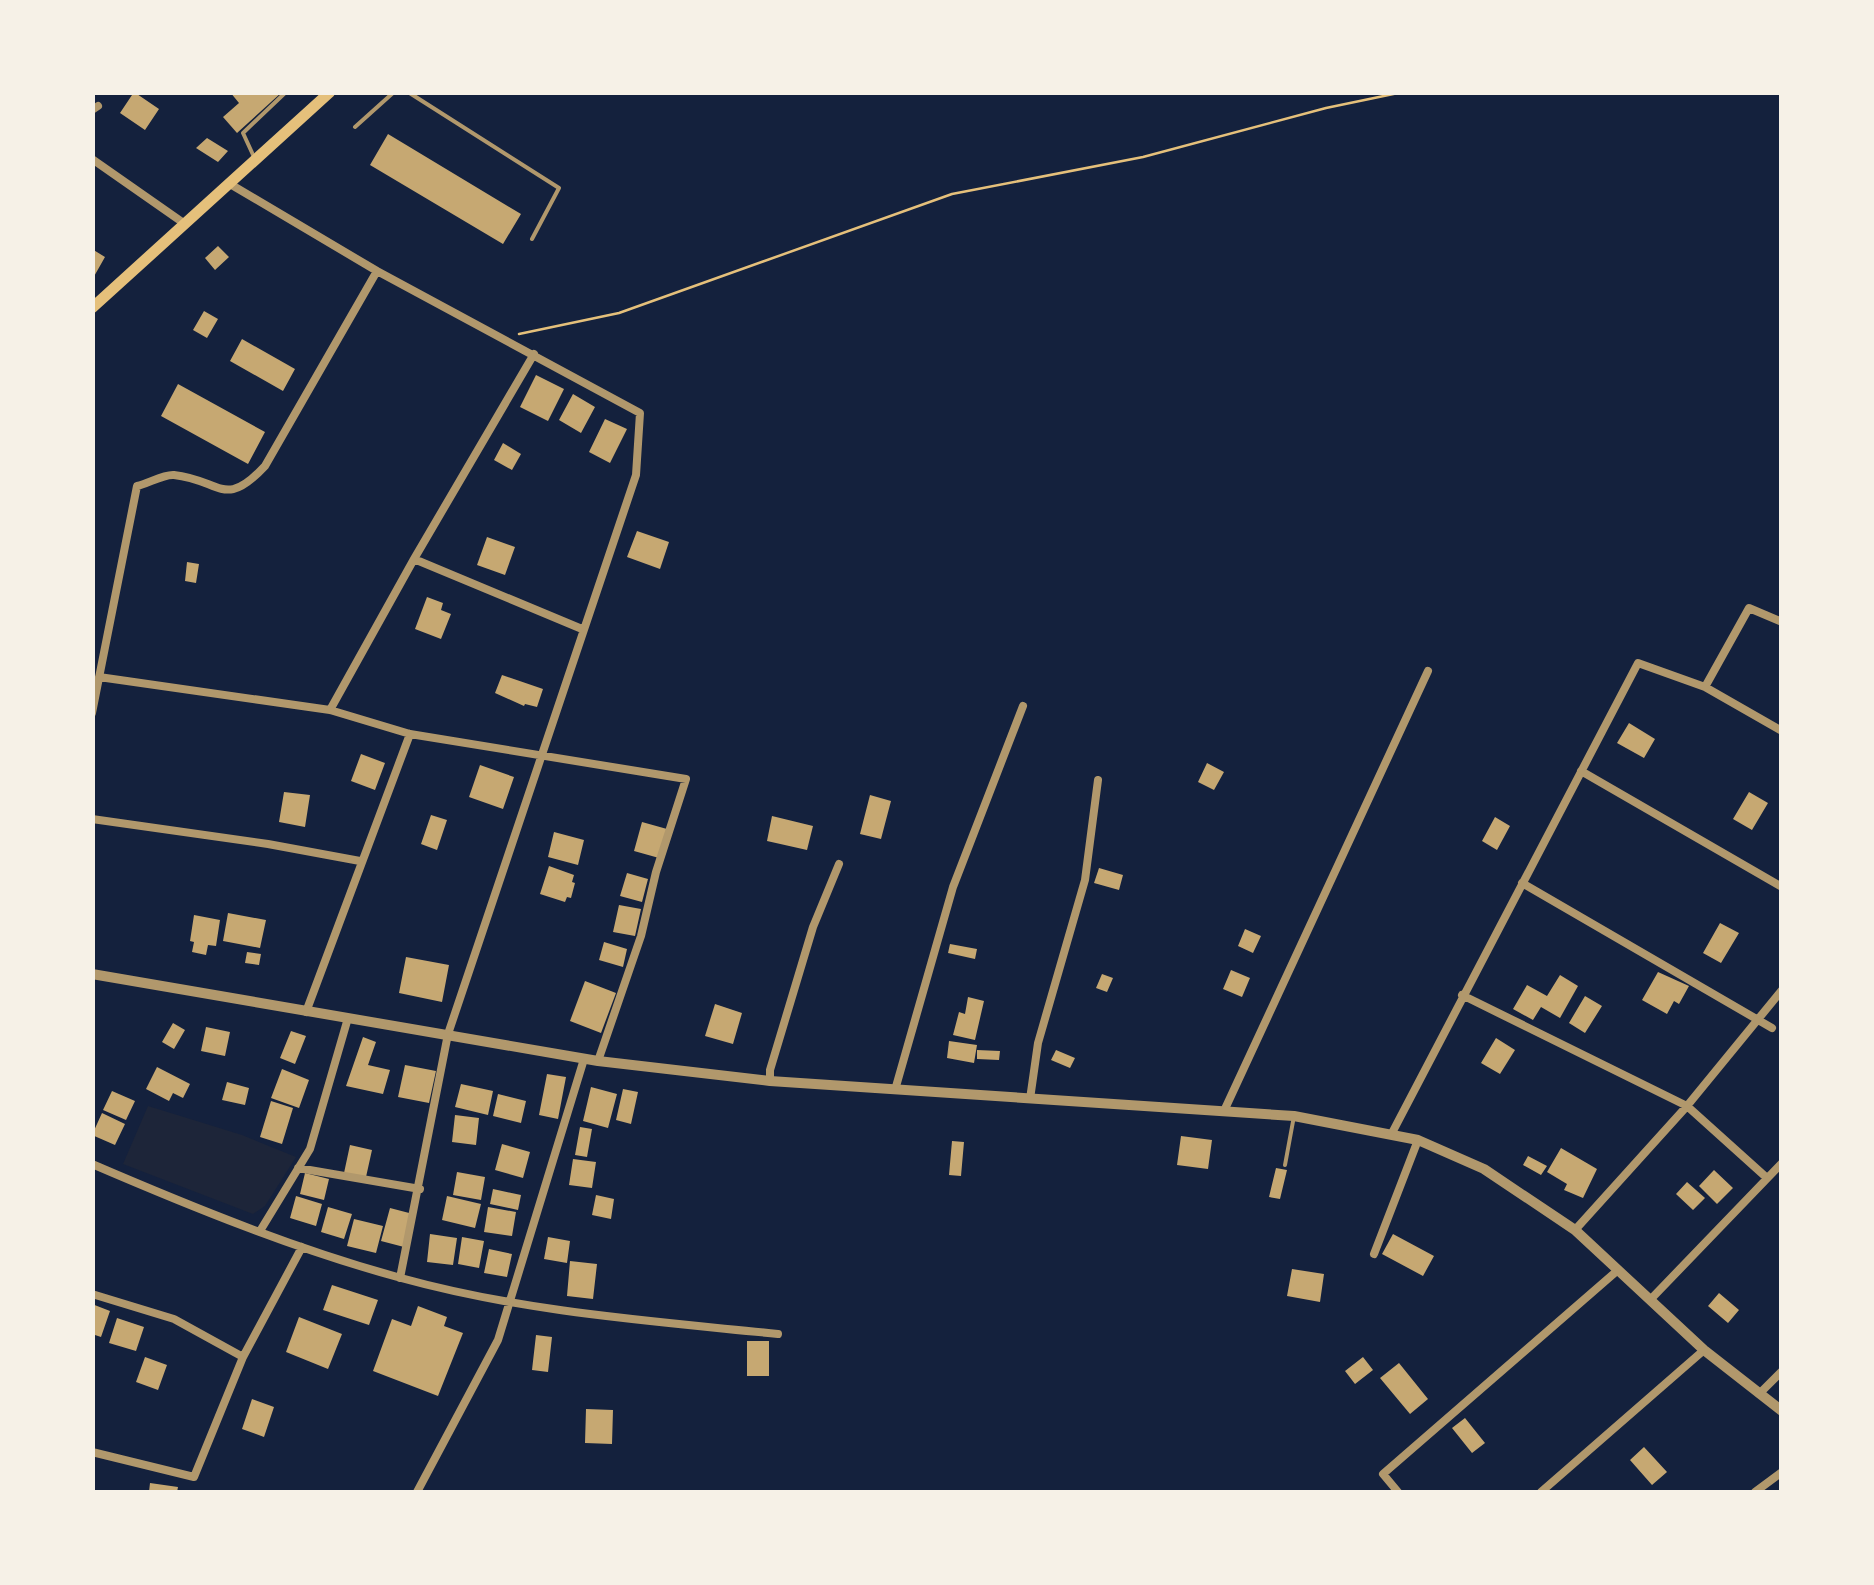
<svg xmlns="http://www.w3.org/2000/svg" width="1874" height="1585" viewBox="0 0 1874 1585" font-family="'PT Sans Narrow',sans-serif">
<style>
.green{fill:#1d2539}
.building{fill:#c6a872}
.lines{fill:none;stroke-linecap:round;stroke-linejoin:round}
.path{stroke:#e5c07b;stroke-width:2.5}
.service{stroke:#b1986c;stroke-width:4}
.minor{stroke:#b1986c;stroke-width:8}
.tertiary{stroke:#b1986c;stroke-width:10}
.secondary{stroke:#e5c07b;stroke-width:11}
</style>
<rect width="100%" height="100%" fill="#14213d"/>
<!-- green -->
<path class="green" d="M148 1106 242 1135 296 1157 265 1206 253 1214 123 1164Z"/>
<!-- building -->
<path class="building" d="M134 92 159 109 145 130 120 113Z
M230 92H282L237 133 223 117 239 103Z
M388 134 521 214 503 244 370 165Z
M207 138 228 151 218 162 196 148Z
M218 246 229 257 215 270 205 258Z
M92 249 105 257 92 280Z
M204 311 218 319 207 338 193 330Z
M242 339 295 369 283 391 230 361Z
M536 375 564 389 548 421 520 407Z
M178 384 265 432 248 464 161 416Z
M573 394 595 407 581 433 559 420Z
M605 419 627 429 610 463 589 452Z
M503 443 521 454 512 470 494 460Z
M637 531 669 542 660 569 627 557Z
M487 537 515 547 505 575 477 565Z
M187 562 199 564 196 583 185 581Z
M427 597 443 603 441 610 451 614 441 639 415 629Z
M502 675 543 689 537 707 525 704 524 706 495 693Z
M1629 723 1655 739 1644 758 1617 743Z
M361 754 385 763 375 790 351 781Z
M1207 763 1224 772 1214 790 1198 782Z
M480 765 514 777 503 809 469 797Z
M284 792 310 795 305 827 279 822Z
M1749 792 1768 803 1752 830 1733 819Z
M870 795 891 801 881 839 860 834Z
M431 815 447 820 437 850 421 844Z
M772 816 813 826 807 850 767 841Z
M1495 817 1510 826 1497 850 1482 841Z
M642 822 667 829 659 858 634 851Z
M554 832 584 840 578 865 548 857Z
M549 866 574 875 572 882 575 883 571 898 567 897 565 902 540 894Z
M1099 868 1123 875 1119 890 1094 883Z
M627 873 648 879 642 902 620 896Z
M619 905 641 909 635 936 613 932Z
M228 913 266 920 260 948 223 941Z
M194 915 220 920 216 946 208 945 206 955 192 952 194 942 190 941Z
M1720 923 1739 933 1721 963 1703 953Z
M1245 929 1261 936 1253 953 1238 946Z
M604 942 627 949 623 967 599 960Z
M950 944 977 949 975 959 948 953Z
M247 952 261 954 259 965 245 963Z
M406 957 449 965 442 1002 399 993Z
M1231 970 1250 978 1242 997 1223 989Z
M1658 972 1689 986 1679 1004 1674 1001 1667 1014 1642 1000Z
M1102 974 1113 978 1107 992 1096 988Z
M1560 975 1578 986 1560 1018 1541 1007 1533 1020 1513 1009 1527 985 1547 996Z
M585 981 616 993 601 1033 570 1021Z
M1585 996 1602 1006 1585 1033 1569 1023Z
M968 997 984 1001 975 1040 953 1035 959 1012 965 1014Z
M715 1004 742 1013 733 1044 705 1036Z
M173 1023 185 1030 174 1049 162 1042Z
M206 1027 230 1032 225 1056 201 1051Z
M291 1031 306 1036 295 1064 280 1058Z
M363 1037 376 1042 368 1065 390 1070 383 1094 346 1086Z
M1496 1038 1515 1050 1500 1074 1481 1063Z
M949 1041 977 1045 974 1063 947 1058Z
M977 1050 1000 1051 999 1060 977 1059Z
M1056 1050 1075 1058 1070 1068 1051 1060Z
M405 1065 436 1071 429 1103 398 1097Z
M157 1067 190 1084 183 1098 173 1093 169 1101 146 1089Z
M282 1069 309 1080 299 1108 271 1098Z
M547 1074 566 1077 558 1119 539 1115Z
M227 1082 249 1088 245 1105 222 1100Z
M461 1084 493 1091 488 1115 455 1107Z
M591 1087 617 1094 608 1128 583 1121Z
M623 1089 638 1092 631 1124 616 1120Z
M112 1091 135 1101 126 1120 103 1110Z
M498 1094 526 1101 521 1123 493 1116Z
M271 1101 293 1108 282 1144 260 1137Z
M102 1113 125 1124 115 1145 92 1135Z
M455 1115 479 1118 476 1145 452 1142Z
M580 1127 592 1129 587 1157 575 1155Z
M1181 1136 1212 1140 1208 1169 1177 1165Z
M952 1141 964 1142 961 1176 949 1175Z
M502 1144 530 1152 523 1178 495 1170Z
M350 1145 372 1150 366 1177 344 1173Z
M1561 1148 1597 1169 1583 1198 1564 1190 1567 1184 1547 1172Z
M1528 1156 1547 1166 1541 1175 1523 1165Z
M573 1159 596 1162 592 1188 569 1185Z
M1276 1168 1287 1170 1280 1199 1269 1197Z
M1714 1170 1733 1188 1717 1204 1699 1186Z
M457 1172 485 1177 481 1200 453 1195Z
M305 1173 329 1179 324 1200 300 1194Z
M1687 1182 1705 1198 1693 1210 1676 1194Z
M493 1189 521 1195 518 1210 490 1204Z
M596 1195 614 1199 611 1219 592 1215Z
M296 1196 322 1204 316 1226 290 1218Z
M447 1196 481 1204 475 1228 442 1220Z
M328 1207 352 1214 344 1239 321 1232Z
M488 1207 516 1212 512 1236 484 1232Z
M390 1208 413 1214 404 1247 381 1241Z
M354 1219 383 1226 376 1253 347 1246Z
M430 1234 457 1238 453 1265 427 1262Z
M1393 1234 1434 1256 1423 1276 1382 1254Z
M462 1237 484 1241 479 1268 458 1264Z
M548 1237 570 1241 567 1263 544 1259Z
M489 1249 512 1254 507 1277 484 1273Z
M570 1261 597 1264 593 1299 567 1296Z
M1292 1269 1324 1274 1320 1302 1287 1296Z
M332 1285 378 1300 369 1325 323 1310Z
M1719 1293 1739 1310 1728 1323 1708 1306Z
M92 1304 110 1311 101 1337 92 1334Z
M418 1306 447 1317 444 1326 463 1333 438 1396 373 1371 392 1319 411 1326Z
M299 1317 342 1334 328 1369 286 1352Z
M117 1318 144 1327 136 1351 109 1343Z
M536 1335 552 1337 548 1372 532 1370Z
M747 1341H769V1376H747Z
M145 1357 167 1365 158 1390 136 1382Z
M1363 1357 1373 1370 1355 1384 1345 1371Z
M1399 1363 1428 1399 1410 1414 1380 1378Z
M252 1399 274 1407 264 1437 242 1429Z
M586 1409 613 1410 612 1444 585 1443Z
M1465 1418 1485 1443 1472 1453 1452 1428Z
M1644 1447 1667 1472 1652 1485 1630 1460Z
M150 1483 178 1487 177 1492H149Z"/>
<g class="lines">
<!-- path -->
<path class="path" d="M519 334 619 313 952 194 1143 157 1326 108 1403 92"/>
<!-- service -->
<path class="service" d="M408 92 559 188 532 239
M355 127 394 92
M254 157 243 133 286 92
M1285 1165 1294 1116"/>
<!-- minor -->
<path class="minor" d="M92 110 98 106
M92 159 185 224
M230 184 377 271 640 413 636 475 448 1034 400 1278
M414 559 582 629
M99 677 330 710 410 734 686 779 656 872 641 936 598 1061
M1705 687 1749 608 1782 622
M330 710 414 559 534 354
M92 713 137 486C148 484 163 474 174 475 221 480 224 510 265 466L377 271
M1581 771 1782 887
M92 819 268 844 360 861
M1522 883 1772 1028
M1462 995 1687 1106 1767 1178
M306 1012 410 734
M770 1081V1070L813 927 839 864
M895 1090 953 887 1023 706
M1030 1099 1038 1043 1085 880 1098 780
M1224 1111 1428 671
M1392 1133 1638 663 1705 687 1782 731
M92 1164C192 1207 295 1249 401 1278 524 1312 652 1321 778 1334
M298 1168 420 1189
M1575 1230 1687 1106 1782 990
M260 1231 310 1149 348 1018
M1374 1254 1418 1140
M92 1294 174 1319 243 1357
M1650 1300 1782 1163
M1759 1394 1782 1371
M92 1452 194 1477 243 1357 302 1247
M417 1492 498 1340 584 1059
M1398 1492 1383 1474 1618 1270
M1541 1492 1704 1350
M1755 1492 1782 1472"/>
<!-- tertiary -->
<path class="tertiary" d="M92 974 598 1061 770 1081 1294 1116 1418 1140 1484 1169 1575 1230 1704 1350 1782 1411"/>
<!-- secondary -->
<path class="secondary" d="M92 308 330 92"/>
</g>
<!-- border -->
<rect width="1874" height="1585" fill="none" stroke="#f6f1e7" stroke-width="190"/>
</svg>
